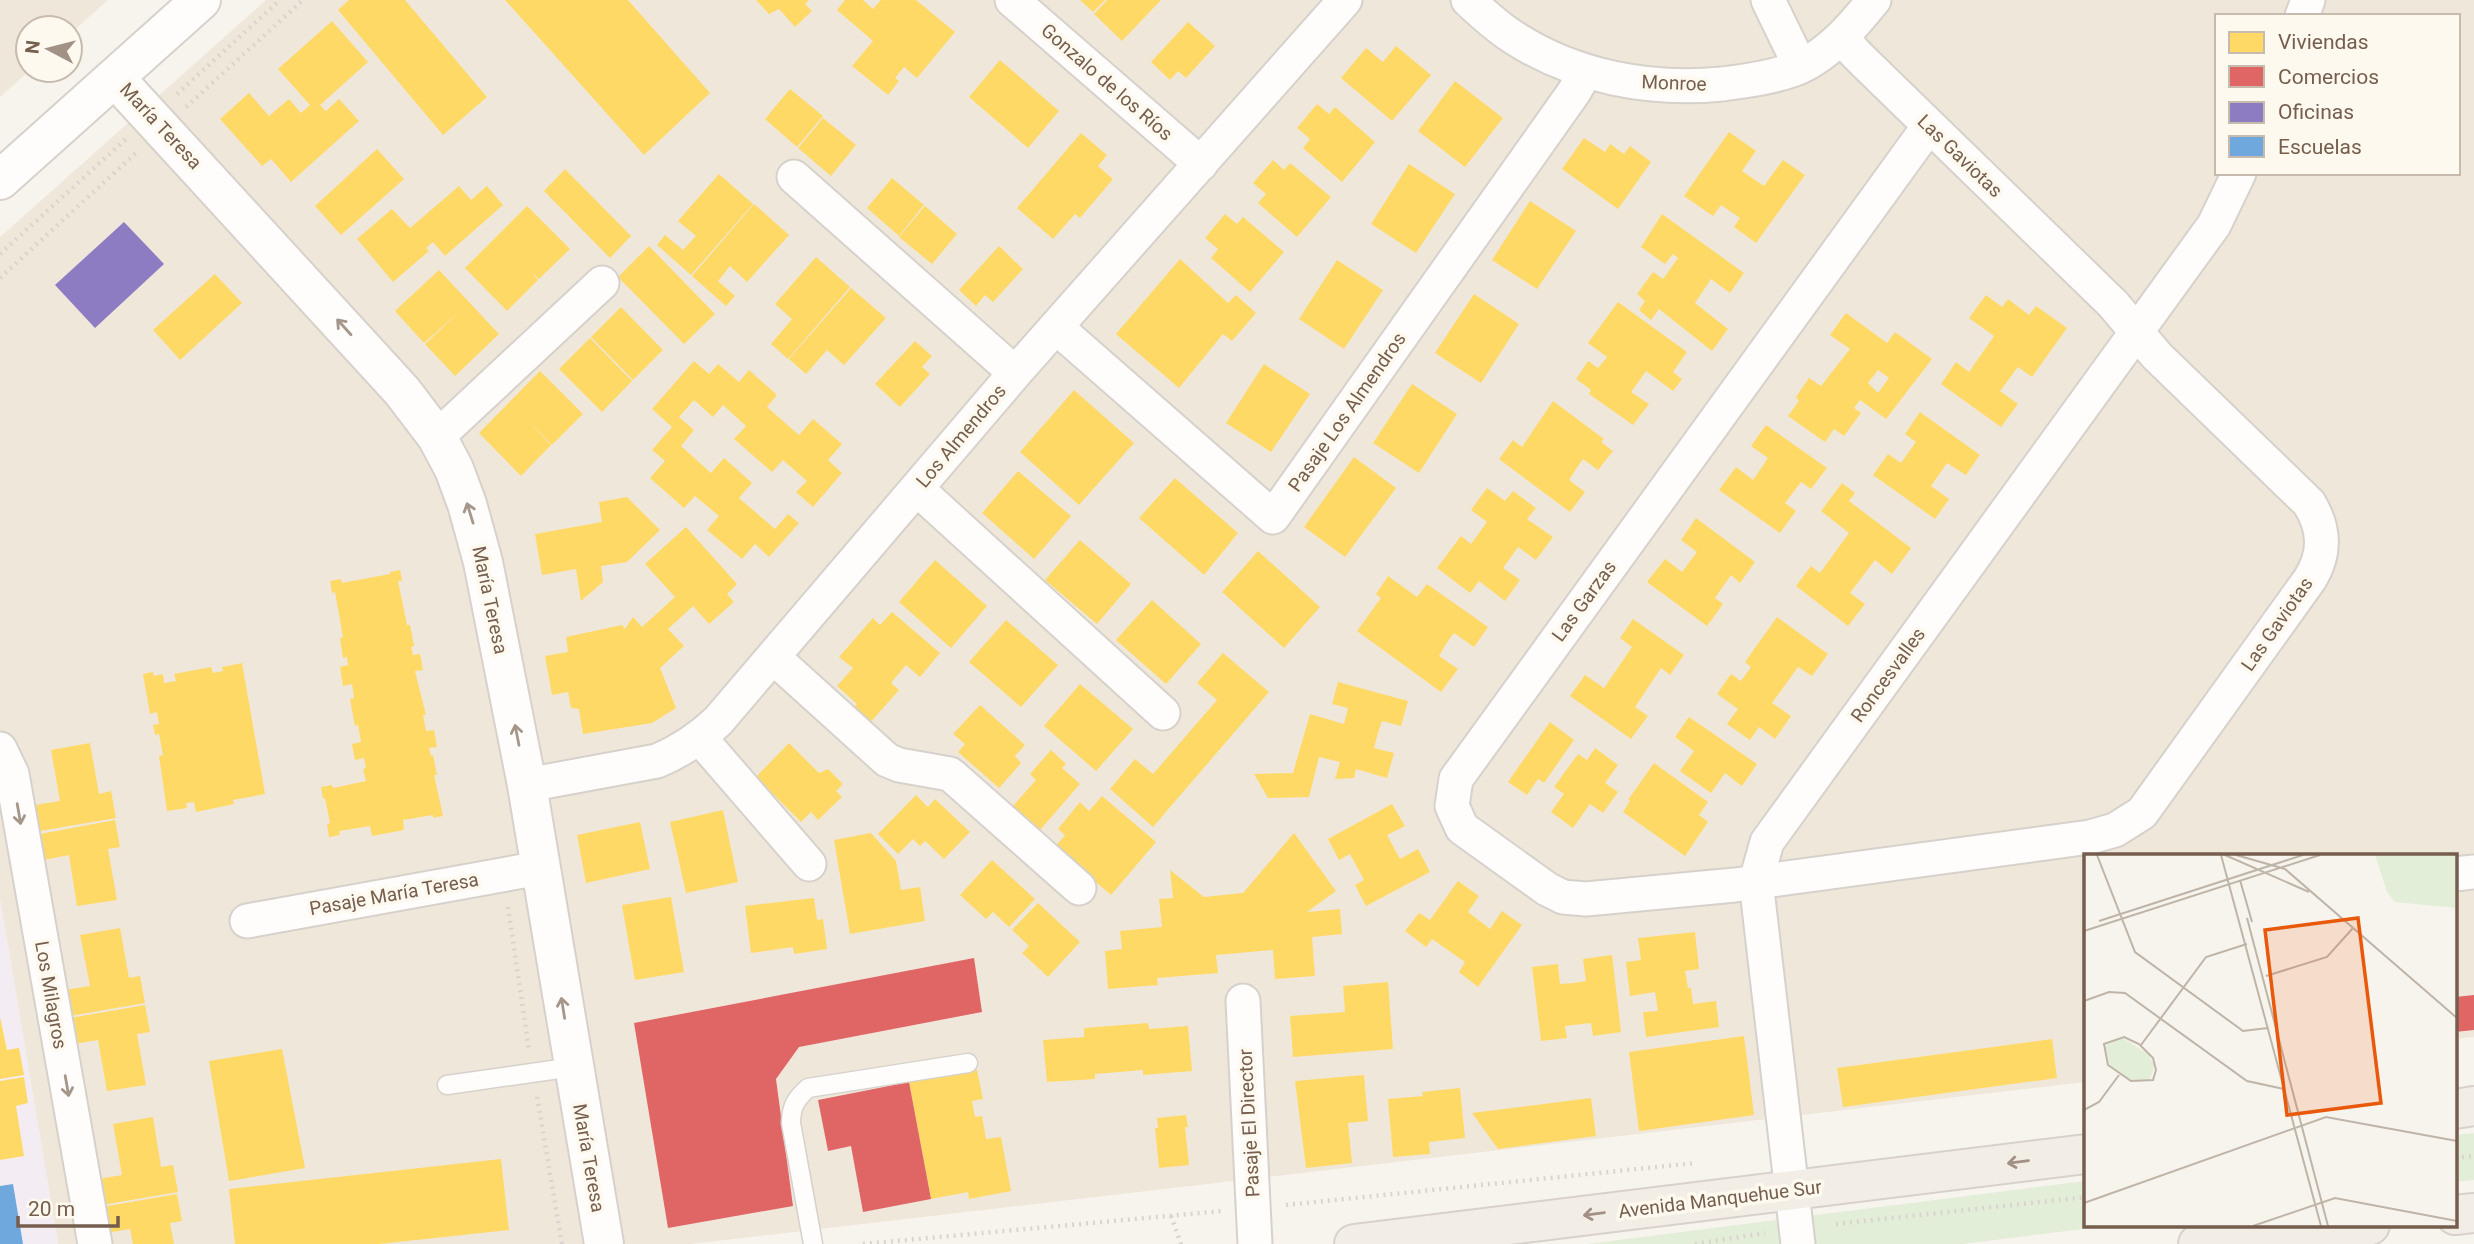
<svg xmlns="http://www.w3.org/2000/svg" width="2474" height="1244" viewBox="0 0 2474 1244" font-family="Roboto,sans-serif">
<style>
.residential{fill:#f0e7db;fill-rule:evenodd}
.education{fill:#f4ecf3}
.green{fill:#e3eed8}
.homes{fill:#ffd966;fill-rule:evenodd}
.shops{fill:#e06666}
.offices{fill:#8e7cc3}
.schools{fill:#6fa8dc}
.lines{fill:none;stroke-linecap:round;stroke-linejoin:round}
.lane-casing{stroke:#d6d1cb;stroke-width:21}
.street-casing{stroke:#d6d1cb;stroke-width:37}
.secondary-casing{stroke:#d8d1cb;stroke-width:42}
.primary-casing{stroke:#d8d1cb;stroke-width:42}
.path{stroke:#dad4cf;stroke-width:4.5;stroke-dasharray:2 5;stroke-linecap:butt}
.lane{stroke:#fefdfc;stroke-width:18}
.street{stroke:#fefdfc;stroke-width:33}
.secondary{stroke:#fefdfc;stroke-width:38}
.primary{stroke:#f2eee6;stroke-width:38}
.oneway{stroke:#a5968a}
.oneway2{stroke:#a19083}
.labels{text-anchor:middle;dominant-baseline:central;stroke-width:7;stroke-linejoin:round;paint-order:stroke}
.street-label{font-size:19px;fill:#755e4d;stroke:#fef9ef}
.inset-road{fill:none;stroke:#bfb4a8;stroke-width:2}
.view{fill:#e8590c;fill-opacity:0.15;stroke:#e8590c;stroke-width:3.5}
.inset-edge{fill:none;stroke:#755e4d;stroke-width:3.5}
</style>
<rect width="100%" height="100%" fill="#f7f4ed"/>
<!-- residential -->
<path class="residential" d="M0 0H108L70 34V28H28V70H30L0 97Z
M266 0H2474V1037L2455 1039V856H2086L2085 1082 690 1244H58L0 899V237ZM2217 16H2458V173H2217Z"/>
<!-- education -->
<path class="education" d="M0 899 58 1244H0Z"/>
<!-- green -->
<path class="green" d="M2474 1133V1180L2455 1182V1135Z
M2085 1181 2086 1225H2115L1962 1244H1587Z"/>
<!-- homes -->
<path class="homes" d="M349 0H405L487 97 443 135 338 10Z
M505 0H628L710 93 644 155Z
M756 0H809L805 4 812 11 795 27 779 9 769 14Z
M845 0H863L873 9 881 0H916L955 32 917 78 904 67 895 78 899 81 888 95 852 66 873 41 837 10Z
M1080 0H1105L1093 12Z
M1107 0H1161L1122 41 1094 14Z
M332 21 368 62 320 105 326 111 339 99 359 121 291 182 271 159 262 166 220 119 249 93 269 116 289 99 301 113 310 105 278 69Z
M1188 22 1215 46 1186 78 1178 71 1170 80 1151 62Z
M1396 46 1431 75 1392 121 1341 78 1366 48 1383 62Z
M1000 60 1059 111 1028 148 969 97Z
M1455 81 1503 118 1465 167 1418 131Z
M790 89 823 116 797 147 765 119Z
M1317 104 1329 114 1335 107 1375 142 1342 182 1303 148 1310 139 1297 128Z
M823 118 856 145 831 176 798 148Z
M1729 132 1756 151 1742 171 1764 186 1783 160 1805 175 1756 243 1734 227 1740 218 1721 205 1713 216 1684 196Z
M1081 133 1107 155 1098 166 1113 179 1080 218 1075 214 1053 239 1017 208Z
M1584 138 1605 152 1610 144 1624 154 1630 146 1651 162 1618 209 1562 169Z
M377 149 404 179 341 235 315 206Z
M1273 160 1284 170 1290 163 1331 197 1297 237 1258 203 1266 194 1253 183Z
M1409 164 1455 194 1416 253 1371 224Z
M565 169 631 236 610 258 544 191Z
M719 174 753 204 691 275 657 245 665 235 683 250 696 236 678 221Z
M892 178 924 205 899 236 867 208Z
M459 186 471 200 487 186 503 205 445 256 433 242 426 248 429 251 393 282 357 239 392 209 410 228Z
M1530 201 1576 231 1537 289 1492 260Z
M754 204 789 235 747 282 730 266 718 281 735 296 726 306 692 276Z
M527 206 570 249 539 279 532 273 538 280 507 311 465 268Z
M925 206 957 234 932 264 899 237Z
M1225 214 1237 224 1243 217 1284 252 1250 292 1211 258 1218 249 1205 238Z
M1662 214 1744 273 1730 293 1711 279 1695 303 1728 329 1712 351 1659 309 1651 320 1639 310 1645 301 1637 294 1653 272 1663 279 1678 258 1673 254 1665 264 1641 247Z
M649 246 715 314 684 344 618 277Z
M999 246 1023 269 993 302 985 295 976 306 959 290Z
M816 257 850 287 788 359 771 344 792 319 775 304Z
M1180 259 1228 303 1236 295 1256 313 1232 341 1223 334 1179 388 1116 334Z
M1337 260 1383 290 1344 349 1299 319Z
M439 270 499 334 455 376 425 344 461 310 424 343 395 311Z
M215 274 242 303 180 360 153 330Z
M851 288 886 318 844 365 827 350 806 374 789 359Z
M1474 294 1519 324 1481 383 1435 353Z
M1986 295 2002 307 2008 299 2029 315 2036 306 2067 328 2032 377 2018 367 2000 391 2018 404 2001 427 1941 384 1956 362 1969 372 1994 336 1969 318Z
M1618 302 1687 352 1673 372 1682 379 1673 391 1646 371 1631 392 1649 404 1633 425 1589 394 1591 390 1576 379 1588 361 1598 368 1607 357 1588 343Z
M621 307 663 350 633 380 591 337Z
M1846 313 1887 343 1895 332 1932 359 1886 419 1860 400 1854 408 1861 413 1844 436 1834 429 1825 442 1788 416 1799 401 1796 397 1809 378 1821 386 1850 349 1830 335ZM1878 370 1889 378 1878 393 1868 383Z
M590 338 632 381 602 412 559 369Z
M915 341 932 356 922 367 930 374 900 407 875 384Z
M694 361 709 374 718 364 739 382 749 370 777 395 767 407 799 435 813 419 842 444 828 460 842 473 813 507 796 492 807 481 783 460 772 472 734 439 746 426 723 405 713 417 694 400 679 417 694 430 681 446 711 473 724 458 752 483 739 498 775 529 788 514 799 523 769 557 755 544 742 559 707 530 719 516 695 496 684 508 650 478 665 461 652 450 672 427 652 409Z
M1264 364 1310 394 1271 452 1226 423Z
M540 371 583 414 552 445 525 418 551 445 521 476 479 433Z
M1412 384 1457 414 1419 473 1373 443Z
M1074 390 1134 443 1079 505 1020 452Z
M1553 401 1604 439 1601 442 1613 451 1598 470 1583 459 1576 469 1569 480 1585 492 1570 512 1499 459 1513 440 1522 447Z
M1920 412 1980 455 1966 475 1947 463 1931 486 1949 499 1935 519 1873 475 1888 454 1901 463 1916 442 1905 434Z
M1766 425 1827 468 1811 489 1801 482 1785 503 1796 511 1780 533 1719 490 1736 467 1753 480 1768 458 1751 446Z
M1354 457 1396 488 1345 557 1304 527Z
M1018 471 1071 516 1034 559 982 513Z
M1175 478 1238 533 1204 575 1139 518Z
M1842 483 1855 493 1849 501 1911 548 1892 574 1875 560 1850 593 1865 604 1848 626 1796 586 1811 566 1820 573 1849 533 1821 511Z
M1487 488 1505 501 1513 491 1536 508 1527 519 1553 537 1536 560 1518 547 1503 568 1520 580 1505 601 1479 581 1470 593 1437 568 1461 536 1471 544 1487 522 1471 510Z
M627 497 660 530 627 562 601 566 603 582 581 601 576 569 542 575 535 534 602 522 599 502Z
M1696 518 1755 562 1740 583 1731 575 1715 598 1723 604 1707 626 1647 582 1665 559 1682 572 1697 552 1681 540Z
M686 527 737 584 727 594 734 602 709 624 693 606 668 629 684 646 660 668 676 708 652 723 583 734 579 709 571 708 568 692 552 695 545 656 568 652 566 637 622 625 625 629 633 617 642 627 675 597 645 564Z
M1080 540 1131 584 1097 624 1045 580Z
M1258 551 1320 607 1284 648 1222 592Z
M935 560 987 606 951 648 899 602Z
M400 570 402 581H398L407 625H410L414 646 411 647 413 655 420 654 423 670 415 671 426 715H423L426 731 434 730 437 747 429 748 431 756 433 755 437 775H434L443 816 433 818V815L403 820 404 830 372 836 370 826 339 831 340 835 329 837 327 824 330 823 325 798 323 799 321 787 332 785 333 788 366 781 363 769 366 768 364 758 355 760 352 744 361 742 358 725 355 726 350 699 354 698 352 684 343 686 340 667 348 665 347 657 343 658 340 638 343 637 335 592 332 593 330 581 341 579 342 583 390 574V572Z
M1388 576 1417 597 1427 584 1488 627 1474 647 1454 633 1446 644 1439 656 1458 669 1441 692 1357 631 1381 598 1376 594Z
M1152 600 1201 644 1166 684 1116 640Z
M892 612 940 653 920 677 906 665 891 683 899 690 869 724 852 710 857 704 837 686 853 668 839 657 873 618 880 625Z
M1777 617 1828 654 1812 676 1798 667 1772 703 1791 716 1775 739 1759 727 1750 740 1727 724 1738 709 1717 694 1731 674 1741 681 1751 667 1745 662Z
M1633 619 1684 655 1670 675 1661 668 1635 707 1648 716 1631 739 1570 696 1585 675 1604 688 1632 647 1620 638Z
M1006 620 1058 665 1021 707 969 662Z
M1223 653 1269 692 1153 827 1110 789 1135 759 1153 774 1217 700 1197 683Z
M242 663 265 794 233 800 234 804 196 812 194 802 186 803 187 808 167 811 159 756 163 755 159 734 155 735 153 725 159 724 157 712 150 714 143 674 153 672 154 676 163 674 164 683 176 681 174 674 211 667 213 673 223 671 222 667Z
M1338 682 1408 701 1401 726 1382 721 1378 733 1374 748 1394 753 1387 778 1356 769 1354 778 1335 779 1340 762 1319 757 1309 797 1268 798 1254 774 1293 773 1310 714 1344 724 1348 708 1332 704Z
M1080 684 1133 729 1096 771 1044 726Z
M980 705 1025 745 1015 756 1021 763 999 788 958 752 965 744 953 734Z
M1689 717 1757 764 1742 786 1725 773 1711 793 1680 771 1694 751 1675 737Z
M1550 722 1574 740 1544 783 1538 779 1527 795 1508 782Z
M90 743 99 794 111 791 116 818 40 831 35 805 60 801 51 750Z
M789 743 819 773 828 769 843 784 836 791 842 797 818 820 811 812 801 822 756 777Z
M1595 748 1618 765 1605 783 1618 792 1603 813 1590 804 1573 828 1551 812 1564 794 1554 787 1578 754 1587 760Z
M1051 750 1066 764 1062 768 1080 784 1040 830 1013 806 1036 780 1030 774Z
M1654 763 1708 802 1699 815 1708 822 1685 856 1623 812 1630 801 1628 800Z
M916 795 928 807 935 799 970 832 944 859 925 841 920 846 913 839 898 854 878 834Z
M1102 796 1156 842 1111 895 1055 847 1065 835 1058 829 1080 802 1089 811Z
M1392 804 1405 826 1387 835 1400 859 1418 849 1430 872 1366 906 1355 885 1364 880 1350 854 1339 860 1328 839Z
M723 810 738 882 686 893 670 822Z
M115 820 120 847 108 849 117 900 77 906 69 855 44 860 40 834Z
M640 822 650 869 586 883 577 835Z
M871 833 896 861 901 890 920 887 925 921 850 934 834 840Z
M1294 833 1336 891 1307 912 1340 909 1342 934 1312 937 1315 976 1275 979 1273 950 1216 955 1218 973 1157 978 1158 985 1108 989 1105 951 1122 949 1120 931 1162 927 1159 899 1173 898 1170 870 1204 897 1243 893Z
M992 860 1035 899 1009 927 993 912 986 919 960 895Z
M1458 881 1479 896 1468 912 1490 929 1502 911 1522 925 1478 987 1459 972 1465 962 1432 939 1426 947 1405 931 1419 913 1430 920Z
M671 897 684 972 635 980 622 905Z
M814 898 817 920 823 919 827 949 794 954 793 947 751 953 745 906Z
M1038 903 1080 942 1048 977 1022 953 1029 946 1012 930Z
M120 928 129 978 140 976 145 1003 70 1016 65 990 90 986 80 935Z
M1695 932 1699 969 1685 971 1688 988H1691L1693 1004 1716 1001 1719 1027 1646 1037 1643 1012 1658 1011 1655 992 1630 996 1626 962 1641 960 1638 938Z
M1612 955 1621 1032 1593 1036 1591 1023 1565 1026 1567 1038 1541 1041 1532 967 1558 964 1560 984 1574 983 1586 981 1583 959Z
M1388 982 1393 1049 1293 1057 1290 1016 1345 1012 1343 986Z
M145 1005 150 1032 137 1034 146 1085 107 1091 98 1040 74 1044 70 1018Z
M0 1017 7 1050 19 1048 24 1075 0 1079Z
M1148 1023 1149 1029 1188 1026 1192 1071 1143 1075V1070L1095 1074V1079L1047 1082 1043 1040 1084 1037V1028Z
M1744 1036 1754 1115 1639 1131 1629 1052Z
M2052 1039 2057 1078 1843 1107 1837 1068Z
M282 1049 305 1168 229 1181 209 1061Z
M977 1070 983 1099 972 1101 975 1117 982 1116 986 1139 1001 1137 1011 1191 969 1199 968 1192 931 1199 909 1082Z
M1364 1075 1368 1121 1348 1123 1352 1163 1306 1168 1295 1081Z
M24 1077 28 1103 16 1106 24 1156 0 1160V1081Z
M1460 1088 1465 1138 1429 1142 1430 1154 1393 1157 1388 1099 1423 1096 1422 1092Z
M1591 1098 1596 1136 1498 1149 1472 1113Z
M1186 1115 1188 1127H1185L1189 1165 1159 1168 1155 1128H1158L1157 1118Z
M153 1117 161 1167 173 1165 178 1192 102 1205 98 1179 122 1175 113 1124Z
M501 1159 509 1230 379 1244H235L229 1189Z
M177 1194 182 1221 170 1223 174 1244H133L130 1229 106 1233 102 1207Z"/>
<!-- shops -->
<path class="shops" d="M974 958 982 1012 799 1047 776 1079 793 1206 668 1228 634 1023Z
M2474 995V1030L2455 1032V997Z
M909 1082 931 1199 863 1212 851 1146 828 1151 818 1100Z"/>
<!-- offices -->
<path class="offices" d="M124 222 164 264 95 328 55 285Z"/>
<!-- schools -->
<path class="schools" d="M13 1184 23 1244H0V1186Z"/>
<g class="lines">
<!-- lane casing -->
<g class="lane-casing">
<path id="lane" d="M447 1085 573 1067
M813 1244 791 1123C791 1106 796 1099 808 1088L968 1063"/>
</g>
<!-- street casing -->
<g class="street-casing">
<path id="street" d="M1012 0 1201 164
M1468 0C1482 13 1497 27 1513 37 1574 77 1650 91 1722 84 1747 81 1776 77 1800 67 1831 52 1853 26 1874 0
M1768 0 1800 66
M2302 16 2308 0
M1842 39 1860 58 2113 304 2157 356 2309 503C2325 529 2326 553 2310 579L2142 813 2115 830 2090 837 1735 885 1586 899 1563 897 1547 889 1462 828 1452 806 1456 779 1929 126
M794 177 1015 373
M1056 327 1273 517 1574 92 1586 71
M437 437 602 283
M917 489 1163 713
M773 657 887 760 899 765 950 774 1079 888
M700 738 809 864
M0 749 12 774 95 1244
M527 785 657 761C681 751 699 739 718 721L1015 373 1345 0
M2455 874 2474 872
M247 921 540 868
M1243 1001 1255 1244
M1798 1244 1756 881 1767 842 2214 225 2239 173"/>
</g>
<!-- secondary casing -->
<g class="secondary-casing">
<path id="secondary" d="M115 78 402 391 437 437 454 469 467 504 483 562 527 785 604 1244
M0 180 201 0"/>
</g>
<!-- primary casing -->
<g class="primary-casing">
<path id="primary" d="M2455 1109 2474 1106
M2455 1215 2474 1213
M1354 1244 2086 1154
M2198 1244 2370 1225"/>
</g>
<!-- path -->
<path class="path" d="M177 94 280 0
M186 107 303 0
M0 254 126 139
M0 278 136 153
M508 907 529 1050
M537 1097 562 1244
M2455 1158 2474 1156
M1286 1205 1696 1163
M1171 1216 1181 1244
M1836 1224 2086 1197
M863 1244 1222 1211
M1695 1244 1765 1233"/>
<!-- lane -->
<use href="#lane" class="lane"/>
<!-- street -->
<use href="#street" class="street"/>
<!-- secondary -->
<use href="#secondary" class="secondary"/>
<!-- primary -->
<use href="#primary" class="primary"/>
</g>
<!-- one-way arrows -->
<defs><path id="oneway-shaft" d="M-6 0H5M1.5-3L5.5 0L1.5 3" fill="none" stroke-width="1.6" stroke-linecap="round" stroke-linejoin="round" transform="scale(1.75)"/></defs>
<g class="oneway">
<use href="#oneway-shaft" transform="translate(344 327) rotate(-132)"/>
<use href="#oneway-shaft" transform="translate(470 513) rotate(-107)"/>
<use href="#oneway-shaft" transform="translate(517 735) rotate(-101)"/>
<use href="#oneway-shaft" transform="translate(19 814) rotate(80)"/>
<use href="#oneway-shaft" transform="translate(563 1008) rotate(-99)"/>
<use href="#oneway-shaft" transform="translate(67 1086) rotate(80)"/>
</g>
<g class="oneway2">
<use href="#oneway-shaft" transform="translate(2018 1162) rotate(173)"/>
<use href="#oneway-shaft" transform="translate(1594 1214) rotate(173)"/>
</g>
<g class="labels">
<!-- street labels -->
<g class="street-label">
<text transform="translate(1107 82) rotate(41)">Gonzalo de los Ríos</text>
<text transform="translate(1674 83) rotate(2)">Monroe</text>
<text transform="translate(161 126) rotate(47)">María Teresa</text>
<text transform="translate(1960 156) rotate(44)">Las Gaviotas</text>
<text transform="translate(1347 412) rotate(-55)">Pasaje Los Almendros</text>
<text transform="translate(961 436) rotate(-50)">Los Almendros</text>
<text transform="translate(490 600) rotate(78)">María Teresa</text>
<text transform="translate(1584 601) rotate(-54)">Las Garzas</text>
<text transform="translate(2277 624) rotate(-55)">Las Gaviotas</text>
<text transform="translate(1888 675) rotate(-54)">Roncesvalles</text>
<text transform="translate(394 894) rotate(-10)">Pasaje María Teresa</text>
<text transform="translate(51 995) rotate(80)">Los Milagros</text>
<text transform="translate(1249 1123) rotate(-93)">Pasaje El Director</text>
<text transform="translate(589 1158) rotate(80)">María Teresa</text>
<text transform="translate(1720 1199) rotate(-7)">Avenida Manquehue Sur</text>
</g>
</g>
<!-- overview -->
<g transform="translate(2084 854)">
<rect width="373" height="373" fill="#f7f4ed"/>
<path d="M291 1H373V54L311 48 303 38ZM38 184 63 199 71 212 65 227 46 226 26 212 21 192Z" fill="#e3eed8"/>
<path class="inset-road" d="M13 1 51 98 159 177 184 174M137 1 237 372M141 1 225 38M152 1 201 15 373 164M156 26 168 68M163 64 244 372M15 67 219 1M0 77 236 1M182 122 243 103 269 74M0 147 25 138 41 139 163 227 200 235M40 183 55 190 69 204 72 216 69 226 47 227 24 211 20 190ZM57 191 122 103 163 90M0 256 15 248 35 221M0 349 242 263 373 287M169 372 251 344 373 367"/>
<path class="view" d="M274 64 297 249 203 261 181 76Z"/>
<rect width="373" height="373" class="inset-edge"/>
</g>
<!-- legend -->
<rect x="2215" y="14" width="245" height="161" fill="#fef9ef" stroke="#c7bbae" stroke-width="2"/>
<rect x="2229" y="32" width="35" height="21" fill="#ffd966" stroke="#c7bbae" stroke-width="2"/>
<text x="2278" y="49" font-size="21" fill="#755e4d">Viviendas</text>
<rect x="2229" y="66" width="35" height="21" fill="#e06666" stroke="#c7bbae" stroke-width="2"/>
<text x="2278" y="84" font-size="21" fill="#755e4d">Comercios</text>
<rect x="2229" y="102" width="35" height="21" fill="#8e7cc3" stroke="#c7bbae" stroke-width="2"/>
<text x="2278" y="119" font-size="21" fill="#755e4d">Oficinas</text>
<rect x="2229" y="136" width="35" height="21" fill="#6fa8dc" stroke="#c7bbae" stroke-width="2"/>
<text x="2278" y="154" font-size="21" fill="#755e4d">Escuelas</text>
<!-- north arrow -->
<g transform="translate(49 49) rotate(277)"><circle r="33" fill="#fef9ef" stroke="#c7bbae" stroke-width="2"/>
<path d="M0-5L12 26L0 18L-12 26Z" fill="#a29285"/>
<text y="-10" font-size="19" font-weight="bold" text-anchor="middle" fill="#755e4d">N</text>
</g>
<!-- scale -->
<path d="M18 1216v10h100v-10" fill="none" stroke="#755e4d" stroke-width="3.5"/>
<text x="28" y="1216" font-size="21" fill="#755e4d" stroke="#fef9ef" stroke-width="5" paint-order="stroke">20 m</text>
</svg>
